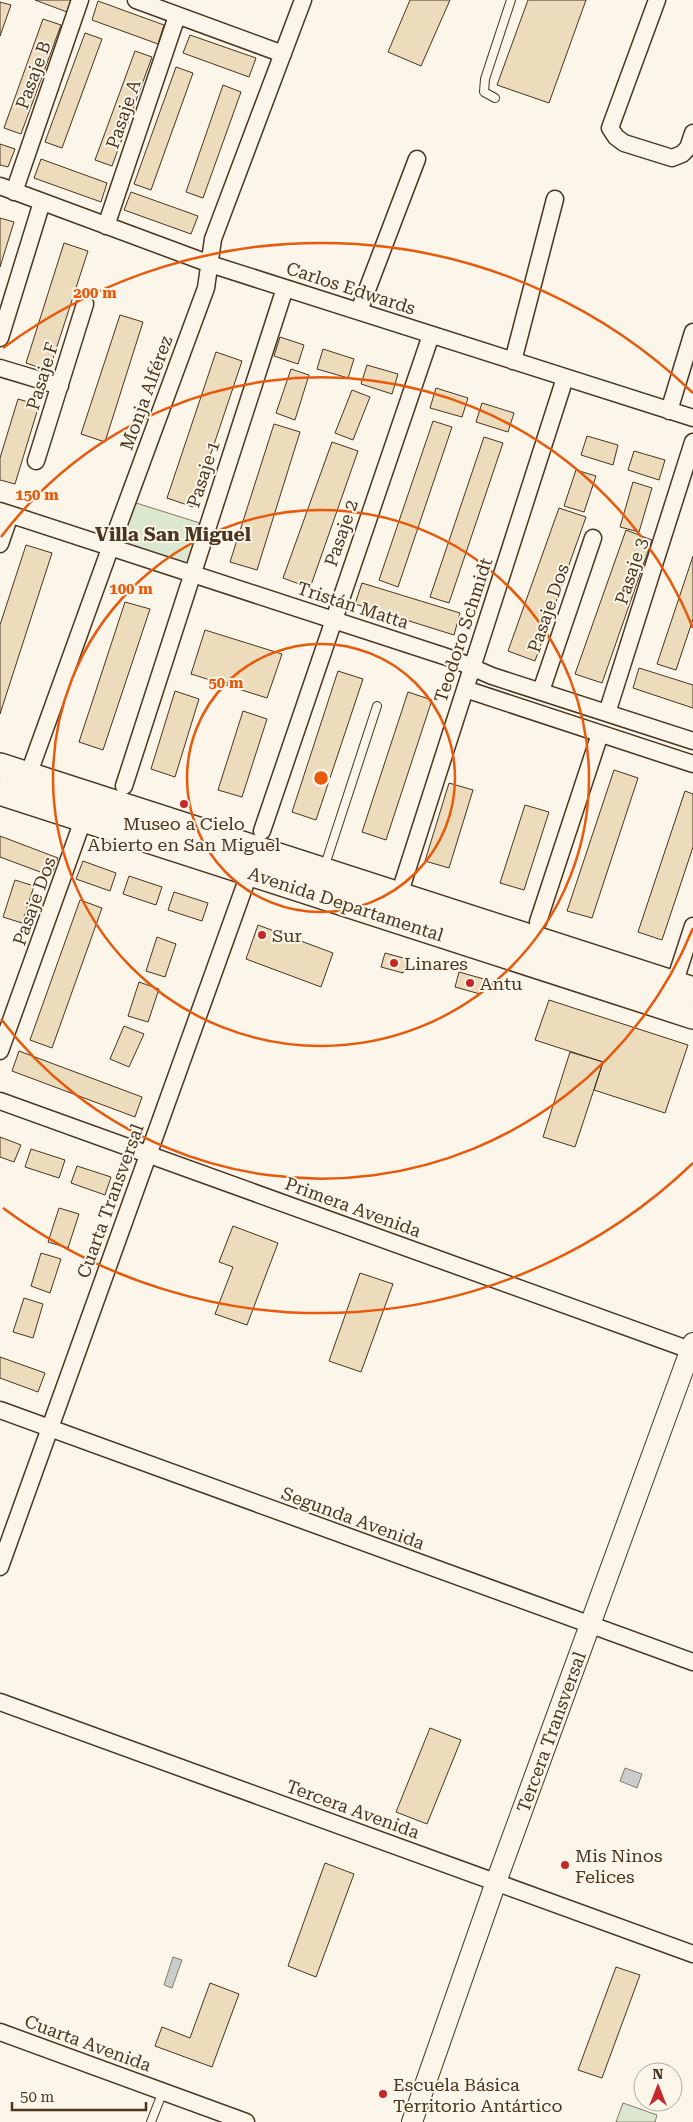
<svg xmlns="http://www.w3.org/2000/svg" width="693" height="2122" viewBox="0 0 693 2122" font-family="'Roboto Serif',serif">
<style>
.green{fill:#dce7d0;stroke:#887966}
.water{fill:#c9cecd;stroke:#887966}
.building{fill:#ecdcbc;stroke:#4a3520}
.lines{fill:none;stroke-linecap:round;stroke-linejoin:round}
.service-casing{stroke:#4a3520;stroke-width:10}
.minor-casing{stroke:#4a3520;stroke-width:19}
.tertiary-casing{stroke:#4a3520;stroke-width:22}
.primary-casing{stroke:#4a3520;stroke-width:28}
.service{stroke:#fbf6e9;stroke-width:8}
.minor{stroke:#fbf6e9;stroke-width:16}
.tertiary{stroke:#fbf6e9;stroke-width:20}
.primary{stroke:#fbf6e9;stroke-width:25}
.ring{fill:none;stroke:#e8590c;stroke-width:2.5}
.poi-dot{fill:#c62828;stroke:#fbf6e9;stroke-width:2}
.labels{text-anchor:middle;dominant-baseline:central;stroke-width:4;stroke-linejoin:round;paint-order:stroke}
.street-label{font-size:18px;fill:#4a3520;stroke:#fbf6e9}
.poi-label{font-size:18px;fill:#4a3520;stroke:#fbf6e9;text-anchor:start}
.neighbourhood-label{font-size:19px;font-weight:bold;fill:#4a3520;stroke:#fbf6e9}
.centre{fill:#e8590c;stroke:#fbf6e9;stroke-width:2.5}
.ring-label{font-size:15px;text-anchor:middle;font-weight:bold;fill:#e8590c;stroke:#fbf6e9;stroke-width:4;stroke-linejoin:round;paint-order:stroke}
</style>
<rect width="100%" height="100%" fill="#fbf6e9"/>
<!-- green -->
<path class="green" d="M133 502 203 524 190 565 120 543Z
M623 2103 657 2115 655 2122H616Z"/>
<!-- water -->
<path class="water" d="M625 1768 642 1774 637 1788 620 1781Z
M173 1957 182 1960 172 1988 164 1985Z"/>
<!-- building -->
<path class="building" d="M35 0H71L67 12Z
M410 0H450L421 66 388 52Z
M528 0H586L549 103 497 85Z
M98 1 164 25 158 44 92 20Z
M0 2 11 5 0 36Z
M43 19 61 25 21 134 4 128Z
M85 33 102 39 62 148 45 142Z
M190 35 256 58 249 77 183 53Z
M135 51 152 57 112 166 95 160Z
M176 67 193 73 151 190 134 184Z
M223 85 241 92 203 198 186 192Z
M0 144 15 149 8 167 0 165Z
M41 159 107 183 101 202 34 178Z
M131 192 198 216 191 234 124 210Z
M0 218 14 222 0 267Z
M64 243 88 251 49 371 26 363Z
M120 315 143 322 105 442 81 434Z
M280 337 304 345 298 364 274 356Z
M323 349 354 359 348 378 317 369Z
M216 352 242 361 193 507 167 498Z
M367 365 398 374 392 394 361 384Z
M291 369 309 375 295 420 276 413Z
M436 388 468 398 462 417 430 408Z
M352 390 370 397 353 440 335 433Z
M18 399 39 405 15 484 0 480V458Z
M482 403 514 413 508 432 476 422Z
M433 421 452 427 398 587 379 580Z
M274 424 300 432 257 570 230 562Z
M587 436 618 445 613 465 581 455Z
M484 437 503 443 449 603 430 597Z
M332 442 358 451 310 588 283 578Z
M634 451 665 460 659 480 628 470Z
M576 470 596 476 584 512 564 506Z
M633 482 652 488 639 532 620 527Z
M559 508 586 517 535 661 508 651Z
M626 530 652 540 602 683 575 674Z
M26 545 52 553 0 714V625Z
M693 556V619L676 670 657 664Z
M362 583 460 613 454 635 355 604Z
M125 602 150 609 103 750 79 742Z
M205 630 282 654 267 698 191 674Z
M639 668 693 685V708L633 688Z
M338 671 363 679 316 820 292 812Z
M175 691 199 699 175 777 151 769Z
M408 692 432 700 386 840 362 832Z
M243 711 267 719 242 797 218 790Z
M614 770 638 778 592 918 567 911Z
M449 783 473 790 449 868 425 861Z
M685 791 693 794V847L662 940 638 932Z
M525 805 549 812 524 890 500 883Z
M0 836 58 858 51 876 0 857Z
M83 861 116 873 110 891 76 879Z
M129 876 162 887 156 905 123 894Z
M15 880 34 886 22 923 3 917Z
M174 892 208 903 202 921 168 910Z
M80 900 102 908 52 1048 30 1040Z
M258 925 333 953 321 987 246 959Z
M157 937 176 944 165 977 146 971Z
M385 953 407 959 403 973 381 967Z
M459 972 484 979 480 994 455 987Z
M139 982 159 989 148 1022 128 1016Z
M549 1000 688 1045 665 1113 594 1090 603 1062 535 1040Z
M124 1026 144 1034 129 1067 110 1059Z
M19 1051 142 1097 135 1117 12 1071Z
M570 1052 603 1062 575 1147 543 1137Z
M0 1137 21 1145 14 1162 0 1157Z
M31 1149 65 1160 59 1178 25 1167Z
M77 1166 111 1177 105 1195 71 1183Z
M59 1208 79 1214 68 1248 48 1242Z
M233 1226 278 1243 247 1325 215 1314 233 1267 219 1262Z
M41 1253 61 1259 50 1293 31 1286Z
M360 1273 393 1284 361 1372 329 1361Z
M24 1298 43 1304 33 1338 13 1332Z
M0 1357 45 1373 38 1392 0 1378Z
M430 1728 461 1740 427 1824 396 1812Z
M325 1863 354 1874 316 1977 288 1966Z
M616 1967 640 1975 602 2078 578 2070Z
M210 1983 239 1994 212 2067 155 2046 162 2027 190 2038Z"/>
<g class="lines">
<!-- service casing -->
<g class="service-casing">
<path id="service" d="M495 98 484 92 485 79 511 0
M324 868 377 706
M151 2122 163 2091"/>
</g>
<!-- minor casing -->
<g class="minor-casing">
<path id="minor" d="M136 0 283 54
M657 0 610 128 616 137 624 143 672 158 682 154 688 148 693 133
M0 186 210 264 693 418
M14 192 80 0
M106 226 177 16
M359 311 417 159
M0 338 42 202
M513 361 555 199
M0 368 60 386
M669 411 693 332
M36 461 85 304
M0 511 453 659 492 676 693 741
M0 544 10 515
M465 689 693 764
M541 691 593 538
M607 713 693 442
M25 784 116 532 206 288 213 239 303 0
M124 786 285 288
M262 831 431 335
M399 895 565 378
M538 922 600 734
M674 984 693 926
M0 1051 83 820
M0 1101 693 1351
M0 1410 693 1662
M0 1567 253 863
M0 1702 693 1954
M0 2032 246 2122"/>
</g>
<!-- tertiary casing -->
<g class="tertiary-casing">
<path id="tertiary" d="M412 2122 496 1882 693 1343"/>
</g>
<!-- primary casing -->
<g class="primary-casing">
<path id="primary" d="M0 766 693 990
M0 792 693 1016"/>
</g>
<!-- service -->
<use href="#service" class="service"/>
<!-- minor -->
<use href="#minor" class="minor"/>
<!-- tertiary -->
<use href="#tertiary" class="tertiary"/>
<!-- primary -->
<use href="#primary" class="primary"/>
</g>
<!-- distance rings -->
<g class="ring">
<circle cx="321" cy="778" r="134"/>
<circle cx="321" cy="778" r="268"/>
<path d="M693 928A401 401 0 0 1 1 1019M1 537A401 401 0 0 1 693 628"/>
<path d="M693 1163A535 535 0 0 1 3 1208M3 348A535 535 0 0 1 693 393"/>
</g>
<!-- markers -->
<g class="poi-dot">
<circle cx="184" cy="804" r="5"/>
<circle cx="262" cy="935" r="5"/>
<circle cx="394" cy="963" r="5"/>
<circle cx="470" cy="983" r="5"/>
<circle cx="565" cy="1865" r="5"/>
<circle cx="383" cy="2094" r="5"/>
</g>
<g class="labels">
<!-- street labels -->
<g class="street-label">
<text transform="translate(33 75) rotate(-70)">Pasaje B</text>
<text transform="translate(123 114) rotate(-71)">Pasaje A</text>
<text transform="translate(351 288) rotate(18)">Carlos Edwards</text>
<text transform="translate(42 376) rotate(-73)">Pasaje F</text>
<text transform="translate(146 393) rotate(-70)">Monja Alférez</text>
<text transform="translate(203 474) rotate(-72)">Pasaje 1</text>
<text transform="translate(341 533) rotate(-71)">Pasaje 2</text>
<text transform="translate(631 571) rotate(-72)">Pasaje 3</text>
<text transform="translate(353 605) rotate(18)">Tristán Matta</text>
<text transform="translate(548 608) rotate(-71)">Pasaje Dos</text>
<text transform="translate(463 630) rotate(-72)">Teodoro Schmidt</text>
<text transform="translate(34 901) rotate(-70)">Pasaje Dos</text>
<text transform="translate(346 904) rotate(18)">Avenida Departamental</text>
<text transform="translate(110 1201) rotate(-70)">Cuarta Transversal</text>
<text transform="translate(353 1207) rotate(20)">Primera Avenida</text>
<text transform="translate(353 1518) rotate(20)">Segunda Avenida</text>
<text transform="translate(551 1732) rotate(-70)">Tercera Transversal</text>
<text transform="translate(353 1809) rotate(20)">Tercera Avenida</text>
<text transform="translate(88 2043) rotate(20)">Cuarta Avenida</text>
</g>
<!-- poi labels -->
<g class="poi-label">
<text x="184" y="823" text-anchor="middle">Museo a Cielo<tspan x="184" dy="21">Abierto en San Miguel</tspan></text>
<text x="272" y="935">Sur</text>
<text x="404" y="963">Linares</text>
<text x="480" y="983">Antu</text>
<text x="575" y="1855">Mis Ninos<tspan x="575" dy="21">Felices</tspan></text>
<text x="393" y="2084">Escuela Básica<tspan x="393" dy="21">Territorio Antártico</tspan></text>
</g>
<!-- neighbourhood labels -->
<g class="neighbourhood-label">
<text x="173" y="534">Villa San Miguel</text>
</g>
</g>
<circle cx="321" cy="778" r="8" class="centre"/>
<g class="ring-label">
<text x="95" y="298">200 m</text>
<text x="37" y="500">150 m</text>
<text x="131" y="594">100 m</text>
<text x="226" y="688">50 m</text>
</g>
<!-- north arrow -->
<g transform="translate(658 2087)"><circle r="24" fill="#fbf6e9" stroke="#b4a999"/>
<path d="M0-4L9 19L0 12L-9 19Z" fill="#c62828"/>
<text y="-8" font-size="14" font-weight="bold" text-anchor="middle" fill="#4a3520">N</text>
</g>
<!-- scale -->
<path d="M12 2102v8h134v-8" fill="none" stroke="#4a3520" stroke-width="2.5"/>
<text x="20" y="2102" font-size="15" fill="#4a3520" stroke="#fbf6e9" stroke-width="4" paint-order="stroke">50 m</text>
</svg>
